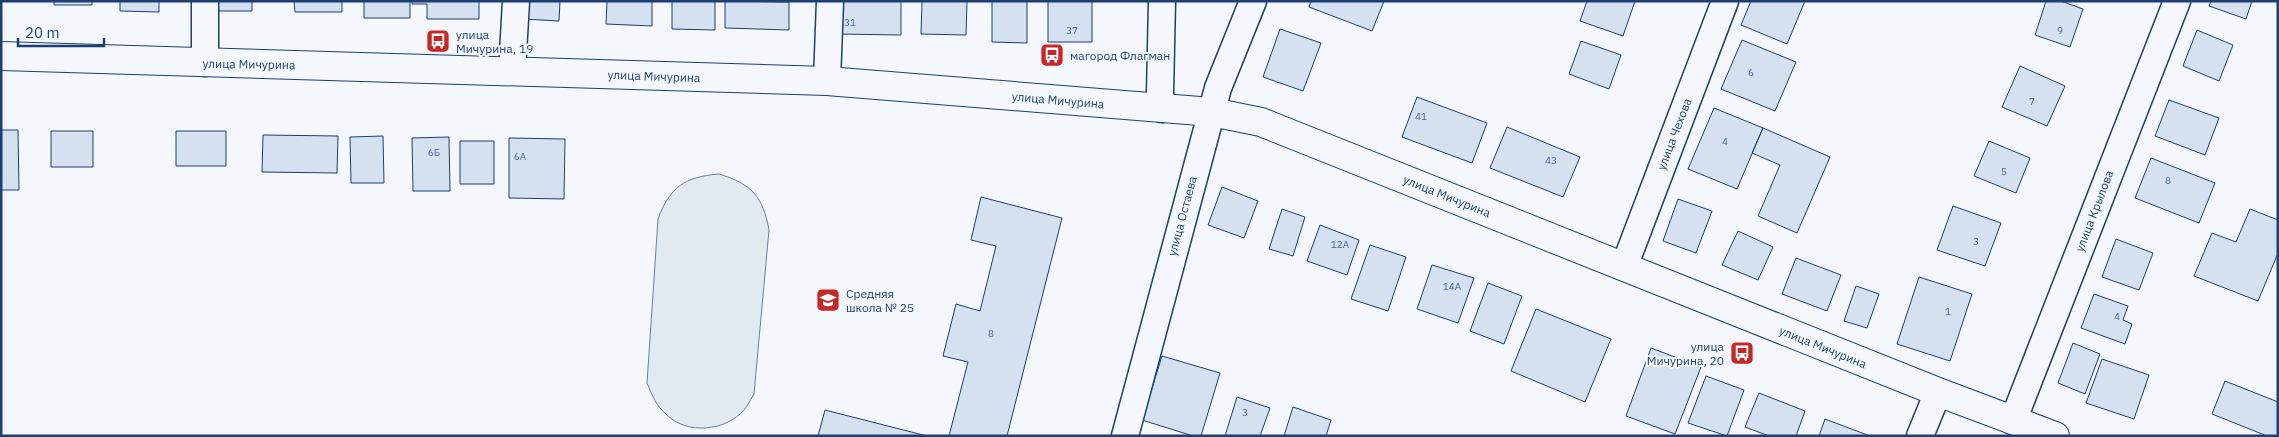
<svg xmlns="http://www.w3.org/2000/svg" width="2279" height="437" viewBox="0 0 2279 437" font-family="'IBM Plex Sans',sans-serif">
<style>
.green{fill:#e3e9f0;stroke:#687fa3}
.building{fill:#d5e0f0;stroke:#1d3f73}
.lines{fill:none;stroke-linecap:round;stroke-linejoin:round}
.street-casing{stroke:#1d3f73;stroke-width:29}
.secondary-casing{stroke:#1d3f73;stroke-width:30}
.street{stroke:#f4f7fb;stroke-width:26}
.secondary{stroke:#f4f7fb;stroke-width:28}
.labels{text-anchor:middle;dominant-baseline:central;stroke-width:4;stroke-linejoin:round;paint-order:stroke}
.number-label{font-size:10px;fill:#4b6792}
.poi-label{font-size:12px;fill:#1d3f73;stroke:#f4f7fb;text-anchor:start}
.street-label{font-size:12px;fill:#1d3f73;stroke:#f4f7fb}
</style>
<rect width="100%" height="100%" fill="#f4f7fb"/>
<!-- green -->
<path class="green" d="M719 174C752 184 763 197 769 230L754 394C751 399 748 405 744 410 726 431 687 435 667 415 656 406 652 395 647 383L658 219C670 187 684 177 719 174Z"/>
<!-- building -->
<path class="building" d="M54 1H92V5H54Z
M120 1H159V12L120 11Z
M210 1H252V11H210Z
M294 1H342V12H295Z
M364 1H410V18H364Z
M412 1H479V19H427V4H412Z
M522 1H560L559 21 522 19Z
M607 1H652V26L606 24Z
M672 1H715V30L672 29Z
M725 1 789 2V30L725 28Z
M838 1H901V35L838 34Z
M922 1H967L966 35 921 34Z
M992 1H1027V43L992 42Z
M1048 1H1092V42H1048Z
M1311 1H1384L1372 31 1309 7Z
M1587 1H1635L1623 36 1580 21Z
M1751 1H1805L1787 44 1741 25Z
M2046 1H2061L2083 9 2070 47 2035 35Z
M2211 1H2252L2246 19 2209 6Z
M1280 29 1321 43 1303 91 1263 77Z
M2197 30 2233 45 2219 81 2183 66Z
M1742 40 1796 62 1775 111 1721 89Z
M1581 41 1621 55 1609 89 1569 74Z
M2020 66 2065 86 2047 126 2002 107Z
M1417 97 1487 123 1472 163 1402 137Z
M2169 100 2219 118 2205 155 2155 136Z
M1714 108 1763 128 1737 189 1688 169Z
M1507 127 1580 157 1563 197 1490 168Z
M1763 128 1830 157 1797 233 1758 216 1780 165 1752 153Z
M1 130H18L19 190H1Z
M51 131H93V167H51Z
M176 131H226V166H176Z
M263 135 338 136 337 173 262 172Z
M383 136 384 183H351L350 137Z
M449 137 450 191H413L412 138Z
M509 138 565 139 564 199 509 198Z
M460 141H494V184H460Z
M1989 141 2030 158 2016 193 1974 176Z
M2151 158 2215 183 2199 223 2135 198Z
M1222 187 1258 201 1244 238 1208 225Z
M981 197 1062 218 1007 436H949L968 362 943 356 956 304 980 311 996 246 971 240Z
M1678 199 1712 211 1696 253 1663 241Z
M1953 206 2001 223 1985 266 1937 250Z
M1282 209 1305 217 1293 256 1269 249Z
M2250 209 2278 220V253L2258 301 2194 276 2212 233 2236 242Z
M1320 225 1359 240 1347 275 1307 261Z
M1738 231 1773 247 1758 280 1722 265Z
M2116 239 2153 253 2139 290 2102 277Z
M1370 245 1406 257 1388 311 1351 299Z
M1796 258 1841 275 1827 311 1782 294Z
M1432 265 1474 278 1458 323 1417 309Z
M1919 277 1972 294 1950 361 1897 344Z
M1488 283 1522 296 1504 344 1470 331Z
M1856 286 1879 294 1867 328 1844 321Z
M2094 294 2128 306 2123 320 2132 324 2125 344 2081 328Z
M1536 309 1611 339 1585 402 1511 371Z
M2073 343 2100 354 2085 394 2058 383Z
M1651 348 1701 367 1675 434 1626 416Z
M1162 356 1220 373 1201 436H1193L1142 420Z
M2102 359 2149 375 2134 419 2086 403Z
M1706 376 1744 390 1727 436 1688 423Z
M2225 381 2278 402V436H2267L2212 414Z
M1759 393 1805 411 1796 436H1769L1745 427Z
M1237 397 1270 408 1260 436H1225Z
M1293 407 1331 420 1326 436H1284Z
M825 410 927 436H818Z
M1825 419 1870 436H1819Z"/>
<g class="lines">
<!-- street casing -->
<g class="street-casing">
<path id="street" d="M205 63V1
M512 71 516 1
M827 81 830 1
M1162 109 1160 93 1162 1
M1624 267 1725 1
M2013 421 2177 1
M1125 436 1218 88 1253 1
M1920 436 1938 392"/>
</g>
<!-- secondary casing -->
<g class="secondary-casing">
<path id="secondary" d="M1 56 827 81 1212 112 1261 122 1938 392 2055 436"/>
</g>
<!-- street -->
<use href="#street" class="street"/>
<!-- secondary -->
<use href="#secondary" class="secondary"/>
</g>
<!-- icons -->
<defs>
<g id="bus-square" transform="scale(1.25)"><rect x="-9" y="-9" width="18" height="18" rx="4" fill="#c62828" stroke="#f4f7fb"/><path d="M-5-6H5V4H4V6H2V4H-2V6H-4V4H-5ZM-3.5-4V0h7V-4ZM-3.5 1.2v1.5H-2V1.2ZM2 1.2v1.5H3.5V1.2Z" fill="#fff"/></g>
<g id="school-square" transform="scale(1.25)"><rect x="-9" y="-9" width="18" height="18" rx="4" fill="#c62828" stroke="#f4f7fb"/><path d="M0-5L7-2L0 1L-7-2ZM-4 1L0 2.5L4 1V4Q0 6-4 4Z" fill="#fff"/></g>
</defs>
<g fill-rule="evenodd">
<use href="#bus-square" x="438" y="41"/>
<use href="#bus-square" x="1052" y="55"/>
<use href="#school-square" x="828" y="300"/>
<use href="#bus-square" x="1742" y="353"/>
</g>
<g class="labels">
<!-- number labels -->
<g class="number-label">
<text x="850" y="22">31</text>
<text x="1072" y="30">37</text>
<text x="2060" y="30">9</text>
<text x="1751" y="72">6</text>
<text x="2032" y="101">7</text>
<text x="1421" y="116">41</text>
<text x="1725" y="141">4</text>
<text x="434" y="152">6Б</text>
<text x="520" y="156">6А</text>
<text x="1551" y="160">43</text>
<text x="2004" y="171">5</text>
<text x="2168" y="180">8</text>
<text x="1976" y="241">3</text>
<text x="1340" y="244">12А</text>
<text x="1452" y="286">14А</text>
<text x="1948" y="311">1</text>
<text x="2117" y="316">4</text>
<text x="991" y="333">8</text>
<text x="1245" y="412">3</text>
</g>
<!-- poi labels -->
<g class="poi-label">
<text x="456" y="34">улица<tspan x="456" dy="14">Мичурина, 19</tspan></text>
<text x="1070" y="55">магород Флагман</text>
<text x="846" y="293">Средняя<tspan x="846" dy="14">школа № 25</tspan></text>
<text x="1724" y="346" text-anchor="end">улица<tspan x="1724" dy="14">Мичурина, 20</tspan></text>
</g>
<!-- street labels -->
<g class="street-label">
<text transform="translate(249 64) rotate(1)">улица Мичурина</text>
<text transform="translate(654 76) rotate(2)">улица Мичурина</text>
<text transform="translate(1058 100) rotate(5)">улица Мичурина</text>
<text transform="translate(1674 134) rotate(-69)">улица Чехова</text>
<text transform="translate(1447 196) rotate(22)">улица Мичурина</text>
<text transform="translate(2094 211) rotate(-69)">улица Крылова</text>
<text transform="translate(1182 216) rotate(-75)">улица Остаева</text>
<text transform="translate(1823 347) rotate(22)">улица Мичурина</text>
</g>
</g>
<!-- border -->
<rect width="2279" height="437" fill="none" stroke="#1d3f73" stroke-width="5"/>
<!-- scale -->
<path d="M18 38v8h86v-8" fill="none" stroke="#1d3f73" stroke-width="2.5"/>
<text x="25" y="38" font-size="15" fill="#1d3f73" stroke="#f4f7fb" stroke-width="4" paint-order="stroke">20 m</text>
</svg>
